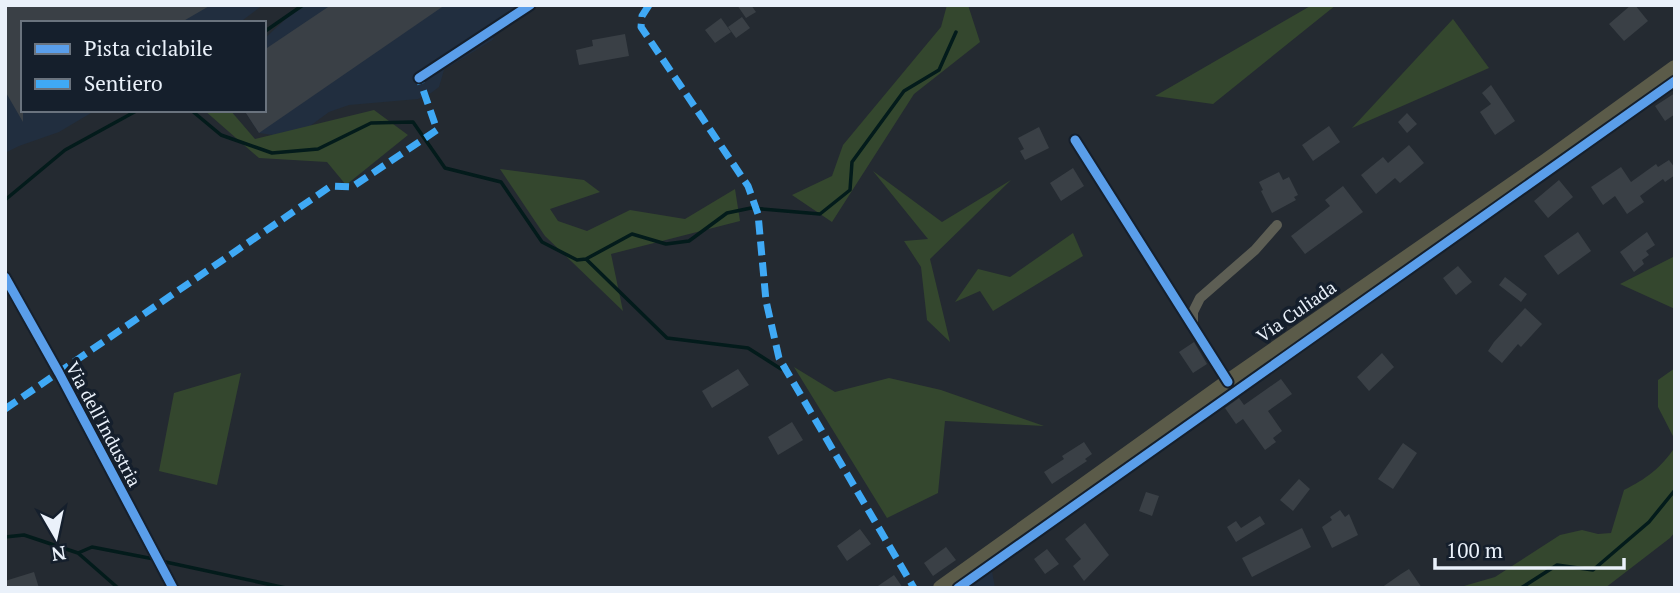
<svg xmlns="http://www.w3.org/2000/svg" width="1680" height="593" viewBox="0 0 1680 593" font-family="'PT Serif',serif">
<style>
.built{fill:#212e3f}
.green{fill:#34472e}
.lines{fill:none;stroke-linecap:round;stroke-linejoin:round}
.stream{stroke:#031b1b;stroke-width:3.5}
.building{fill:#3a4046}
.minor{stroke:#5d5e54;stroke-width:10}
.tertiary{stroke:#5d5e54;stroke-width:12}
.primary{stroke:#5b5b49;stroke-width:16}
.quiet{stroke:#3fa9f5;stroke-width:7;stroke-dasharray:14 7;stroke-linecap:butt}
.cycleway-casing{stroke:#151f2c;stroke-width:13}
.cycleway{stroke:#5a9eea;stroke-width:9}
.labels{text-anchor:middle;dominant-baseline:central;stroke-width:7;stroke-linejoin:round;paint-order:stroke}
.street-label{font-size:18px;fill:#eaf1fa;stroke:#151f2c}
</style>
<rect width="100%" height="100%" fill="#242a31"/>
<!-- built -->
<path class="built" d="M5 5H263L239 23H23V110H96L59 132 19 146 5 153Z
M301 5H527L488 31 494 39 444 70 439 87 431 93 418 99 349 105 329 112 302 132 280 136 259 133 244 110H264V39Z
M992 571 995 588H970Z"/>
<!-- green -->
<path class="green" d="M947 5H968L980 42 914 94 832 222 792 195 832 176 843 145 941 27Z
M1312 5H1336L1213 104 1155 96Z
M1453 19 1489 68 1352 128Z
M204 110H230L255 139 374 110 408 135 346 185 327 162 259 158Z
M500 169 584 180 600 192 550 209 558 221 587 231 630 210 685 219 735 189 740 221 611 254 623 311 545 236Z
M873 171 942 222 1011 180 930 259 950 342 927 320 921 267 904 241 928 239Z
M1073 233 1083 256 993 311 980 291 955 302 978 269 1010 277Z
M1675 256V309L1620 284Z
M794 367 835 392 889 378 941 390 1044 426 945 421 938 493 887 518Z
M1675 368V440L1658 407V380Z
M241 373 217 485 159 471 174 393Z
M1675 447V532L1670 538 1605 588H1457L1495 577 1560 535 1582 530 1598 534 1611 533 1624 490C1646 479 1661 468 1675 447Z"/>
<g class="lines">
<!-- stream -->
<path class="stream" d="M264 32 303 5
M191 110 221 135 272 153 318 149 371 123 413 122 445 168 501 182 542 242 577 260 586 259 632 234 666 244 689 241 727 213 751 208 820 214 850 190 852 162 904 91 939 70 956 32
M5 200 65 150 138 110
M586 259 667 338 748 348 781 369
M5 537 24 535 78 553 92 547 154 559
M78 553 118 588
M161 561 286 588
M1521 588 1557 565 1593 570 1649 522 1675 490"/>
</g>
<!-- building -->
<path class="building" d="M5 5H211L180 23H23V122L5 91Z
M331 5H445L259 133 244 110H264V50Z
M737 5H751L756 12 746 18Z
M1631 5H1635L1648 21 1624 41 1609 24Z
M742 17 750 28 736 38 728 27Z
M721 18 731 32 715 43 705 30Z
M625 34 629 56 579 65 576 50 593 46 592 40Z
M1491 85 1515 121 1495 135 1480 112 1491 104 1482 93Z
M1675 93V114L1665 121 1655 106Z
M1407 113 1417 124 1407 133 1398 122Z
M1329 126 1340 142 1313 161 1302 145Z
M1039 127 1049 148 1025 160 1020 151 1024 149 1018 138Z
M1409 145 1424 163 1400 183 1395 178 1376 194 1361 175 1383 157 1388 163Z
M1669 160 1675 168V175L1665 182 1663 179 1640 196 1644 202 1627 214 1615 196 1603 205 1591 187 1621 167 1631 182 1656 164 1658 167Z
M1073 168 1084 186 1061 201 1050 183Z
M1279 172 1283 180 1289 177 1298 195 1294 197 1296 200 1272 213 1261 191 1263 190 1259 182Z
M1559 180 1573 197 1548 218 1534 201Z
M1343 186 1363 212 1305 254 1291 236 1330 206 1325 200Z
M1578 232 1591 251 1558 275 1544 256Z
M1647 232 1655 245 1646 251 1649 255 1642 260 1644 264 1634 272 1620 252Z
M1458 266 1472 282 1456 295 1443 278Z
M1505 277 1527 294 1521 302 1499 285Z
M1525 308 1542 324 1521 347 1518 344 1502 363 1488 351 1494 342Z
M1194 342 1207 364 1193 373 1179 352Z
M1382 353 1394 367 1369 391 1357 377Z
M738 369 749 385 712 408 702 391Z
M1281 379 1292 394 1268 411 1282 431 1273 438 1276 442 1265 450 1243 419 1236 424 1225 408 1239 398 1244 405Z
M792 422 803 440 778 455 768 437Z
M1084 442 1092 454 1085 459 1087 461 1052 484 1044 472 1064 459 1062 456Z
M1403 443 1417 453 1393 489 1378 479Z
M1299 479 1310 489 1293 511 1280 500Z
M1146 492 1159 496 1152 516 1139 511Z
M1340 510 1345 517 1349 514 1358 535 1332 548 1322 527 1332 520 1330 517Z
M1260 516 1265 524 1236 542 1227 527 1236 521 1241 528Z
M1085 523 1109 555 1084 581 1073 566 1081 559 1065 539Z
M1302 528 1311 547 1252 577 1242 558Z
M860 529 871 544 847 561 837 546Z
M946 547 956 560 933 576 924 563Z
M1047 549 1059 564 1045 574 1034 559Z
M1409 569 1422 588H1381L1401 574Z
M34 572 39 588H5V581Z
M894 575 903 588H875Z"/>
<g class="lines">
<!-- minor -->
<path class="minor" d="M419 78 530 5
M1075 140 1228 382
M1193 327V312L1200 298 1255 250 1277 225"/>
<!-- tertiary -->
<path class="tertiary" d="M5 277 59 373 173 588"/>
<!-- primary -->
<path class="primary" d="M941 588 1228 382 1545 162 1675 68"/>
<!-- quiet -->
<path class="quiet" d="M649 5 642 16 641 27 748 186 758 214 766 301 779 358 914 588
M5 409 331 186 352 187 437 130 419 78"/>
<!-- cycleway casing -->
<g class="cycleway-casing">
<path id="cycleway" d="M419 78 530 5
M1075 140 1228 382
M5 277 59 373 173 588
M958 588 1675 81"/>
</g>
<!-- cycleway -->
<use href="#cycleway" class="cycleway"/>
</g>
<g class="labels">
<!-- street labels -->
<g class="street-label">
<text transform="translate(1296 311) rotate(-35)">Via Culiada</text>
<text transform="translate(104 424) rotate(62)">Via dell'Industria</text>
</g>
</g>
<!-- border -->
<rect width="1680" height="593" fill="none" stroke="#eaf1fa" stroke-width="14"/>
<!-- legend -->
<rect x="21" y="21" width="245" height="91" fill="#151f2c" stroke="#6a737e" stroke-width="2"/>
<rect x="35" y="44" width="35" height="10" fill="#5a9eea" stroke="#6a737e" stroke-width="2"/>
<text x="84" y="56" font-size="21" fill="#eaf1fa">Pista ciclabile</text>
<rect x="35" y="79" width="35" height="10" fill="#3fa9f5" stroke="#6a737e" stroke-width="2"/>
<text x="84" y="91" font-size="21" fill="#eaf1fa">Sentiero</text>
<!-- north arrow -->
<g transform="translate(56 537) rotate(171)" stroke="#151f2c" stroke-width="5" paint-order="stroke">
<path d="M0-5L12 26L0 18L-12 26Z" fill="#eaf1fa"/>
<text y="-10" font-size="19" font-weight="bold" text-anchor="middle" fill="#eaf1fa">N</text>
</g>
<!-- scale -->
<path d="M1435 558v10h189v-10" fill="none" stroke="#eaf1fa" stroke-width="3.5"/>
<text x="1446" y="558" font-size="21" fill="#eaf1fa" stroke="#151f2c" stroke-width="5" paint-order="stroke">100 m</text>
</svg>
